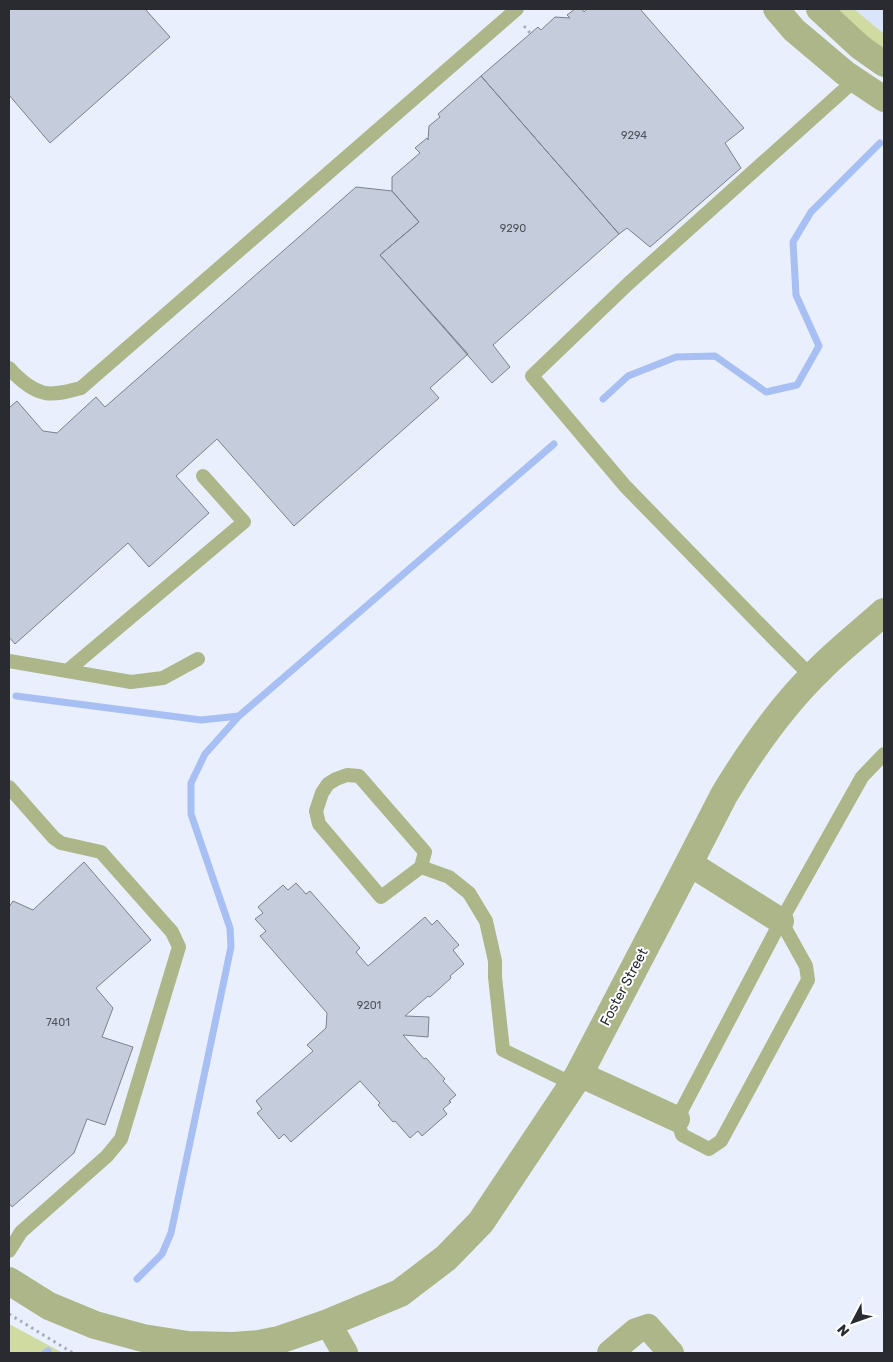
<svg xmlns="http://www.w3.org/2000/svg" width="893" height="1362" viewBox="0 0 893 1362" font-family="Rubik,sans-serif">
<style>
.built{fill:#dae4fb}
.green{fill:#cfdba1}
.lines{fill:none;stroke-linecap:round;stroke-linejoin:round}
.stream{stroke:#a7bff3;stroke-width:7}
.building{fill:#c5cddc;stroke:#7a818f}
.path{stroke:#a8adb8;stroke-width:3;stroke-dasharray:2.5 4;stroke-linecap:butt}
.service{stroke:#acb689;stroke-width:14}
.minor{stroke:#acb689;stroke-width:26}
.tertiary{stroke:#acb689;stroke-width:28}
.labels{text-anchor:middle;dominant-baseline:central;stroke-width:4;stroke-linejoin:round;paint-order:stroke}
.number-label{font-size:11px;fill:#50545c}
.street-label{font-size:14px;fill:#292b31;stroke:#fff}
</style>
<rect width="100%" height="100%" fill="#e9effc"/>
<!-- built -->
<path class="built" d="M835 9H884V50Z"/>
<!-- green -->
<path class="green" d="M835 9H854L884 34V50L858 30Z
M9 1324 63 1353H9Z"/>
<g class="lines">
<!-- stream -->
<path class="stream" d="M603 399 628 376 676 357 715 356 766 392 797 385 819 346 796 295 793 242 811 212 880 143
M16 696 201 720 239 716
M137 1279 162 1254 171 1233 231 947 230 928 191 814V783L205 754 239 716 554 444
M45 1353 48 1351"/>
</g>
<!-- building -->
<path class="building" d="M9 9H145L170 37 50 143 9 95Z
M575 9H582L584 12 587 9H640L744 128 725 143 741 168 650 247 627 228 619 234 481 76 538 27 541 30 555 17 570 18 567 15Z
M481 76 619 234 493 345 510 367 492 383 380 255 419 222 392 191V177L420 153 415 148 427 138 428 140 429 126 440 117 438 114Z
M356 187 392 191 419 222 380 255 468 354 430 388 439 398 294 526 217 439 176 476 209 513 149 567 128 543 15 644 9 637V406L10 407 17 401 43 431 57 433 96 397 105 407Z
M84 862 151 940 96 988 113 1008 102 1037 133 1047 105 1125 87 1119 74 1153 12 1207 9 1203V907L13 901 33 910Z
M296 883 306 894 310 891 360 948 356 952 368 966 425 917 432 925 437 920 459 945 453 950 464 964 450 976 451 978 430 997 428 996 405 1016 429 1017 428 1037 403 1035 424 1059 426 1058 445 1079 443 1081 456 1095 449 1101 451 1102 443 1109 447 1114 422 1136 418 1131 410 1138 395 1121 393 1122 378 1105 380 1103 360 1081 291 1142 284 1134 279 1139 257 1113 262 1109 256 1101 313 1051 307 1045 326 1028 327 1013 260 936 266 931 255 919 263 913 258 907 283 885 288 890Z"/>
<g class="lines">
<!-- path -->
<path class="path" d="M524 26 530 33
M9 1314 73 1353"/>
<!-- service -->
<path class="service" d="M9 368C18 378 31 390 45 393 56 395 70 391 81 388L517 9
M9 661 131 682 163 678 198 659
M67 671 244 522 203 476
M812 677 775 640 625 486 532 376 629 283 855 80
M9 787 54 838 61 843 101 852 172 932 179 947 121 1139 107 1156 21 1232 9 1251
M421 867 425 852 359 776 347 775 336 779 328 784 322 793 316 811 319 824 381 897 421 867 449 877 469 893 486 921 495 961V977L503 1050 573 1084
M781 921 806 966 808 980 721 1141 709 1149 682 1135 677 1119 781 921 862 777 884 754"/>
<!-- minor -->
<path class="minor" d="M776 9 794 30 845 73 884 99
M819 9 860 47 884 64
M689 863 781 921
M579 1074 677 1119
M328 1323 345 1353
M610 1353 636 1331 648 1327 671 1353"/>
<!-- tertiary -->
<path class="tertiary" d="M9 1281 49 1306 95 1325 143 1338 188 1345 233 1346 259 1344 279 1340 328 1323 400 1293 446 1258 481 1222 573 1084 579 1074 689 863 724 795C751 750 782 705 821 668 841 648 863 631 884 612"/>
</g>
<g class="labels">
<!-- number labels -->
<g class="number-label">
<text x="634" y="135">9294</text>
<text x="513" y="228">9290</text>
<text x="369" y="1005">9201</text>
<text x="58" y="1022">7401</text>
</g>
<!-- street labels -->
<g class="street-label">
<text transform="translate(624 987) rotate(-62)">Foster Street</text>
</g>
</g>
<!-- border -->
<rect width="893" height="1362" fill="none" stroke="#292b31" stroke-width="20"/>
<!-- north arrow -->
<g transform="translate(853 1322) rotate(229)" stroke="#ffffff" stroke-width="4" paint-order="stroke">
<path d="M0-4L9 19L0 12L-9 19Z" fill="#292b31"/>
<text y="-8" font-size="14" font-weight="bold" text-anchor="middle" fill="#292b31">N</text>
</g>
</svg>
